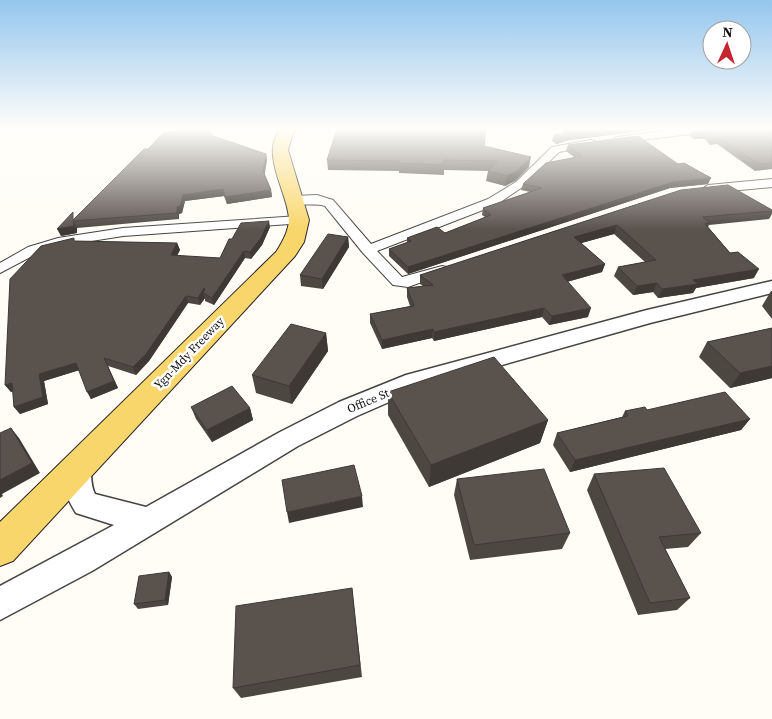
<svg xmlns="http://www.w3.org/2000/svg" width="772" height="719" viewBox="0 0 772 719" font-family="'Source Serif 4',serif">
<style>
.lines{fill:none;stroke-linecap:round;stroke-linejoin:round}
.minor-casing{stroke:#444;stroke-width:2}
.tertiary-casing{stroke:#444;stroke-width:3}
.primary-casing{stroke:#222;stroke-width:2}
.minor{fill:#fff;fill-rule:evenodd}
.tertiary{fill:#fff;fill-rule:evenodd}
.primary{fill:#f9d66b;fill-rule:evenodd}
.wall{fill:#4d4742}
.shaded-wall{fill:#3f3936}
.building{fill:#5a524d;stroke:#3f3936}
.labels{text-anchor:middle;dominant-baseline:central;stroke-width:5;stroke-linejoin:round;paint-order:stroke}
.street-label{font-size:12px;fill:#111;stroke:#fff}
</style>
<rect width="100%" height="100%" fill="#fffdf5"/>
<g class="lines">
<!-- minor casing -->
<g class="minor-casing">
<path id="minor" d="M679 129H712L707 132 617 143 612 140 617 137Z
M591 140 595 141 596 143 595 145 559 152 524 186 496 205 377 251 402 277 442 266 447 267 449 270 447 273 408 287 393 285 363 253 325 206C314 202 295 208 288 200L294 196 317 195 333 200 371 244 488 199 516 182 552 147Z
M772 179V187L708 193 702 189 708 185Z
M299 216 304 217 305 220 304 223 123 236 60 246 38 253 0 273V263L28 247 58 238 123 228Z"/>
</g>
<!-- tertiary casing -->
<g class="tertiary-casing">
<path id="tertiary" d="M772 281V293L650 323 421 388 357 416 298 446 92 571 0 620V586L114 525 76 513C65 495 58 479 68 458L78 455 88 458C93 469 89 483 95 494L146 507 280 432 339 402 406 375 647 310Z"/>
</g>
<!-- primary casing -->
<g class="primary-casing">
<path id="primary" d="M281 129H297L292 136 288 150 309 220 304 242 295 256 13 561 0 566V522L276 252C282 243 289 230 289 219 288 193 259 152 281 129Z"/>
</g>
<!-- minor -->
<use href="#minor" class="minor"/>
<!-- tertiary -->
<use href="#tertiary" class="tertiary"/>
<!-- primary -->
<use href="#primary" class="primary"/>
</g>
<!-- wall -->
<path class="wall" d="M564 129H658L569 140 556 144 552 141 554 135 563 134Z
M772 129V169L755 171 717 144 710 145 705 139H694L689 136 692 130Z
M213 136 266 154 267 160 264 175 271 190 272 197 227 204 224 196 185 201 182 213 179 214V219L77 228V233L61 236 76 218 148 149Z
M568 145 708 184 670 188 408 274 389 256V249L407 243V238L445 233 485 217 482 215 483 208 530 192 521 190 523 184 574 157 566 151Z
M484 146 529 167 515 181 505 186 486 181 488 171 444 170V175L399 173V171L328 170 327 160Z
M681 190 772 210V214L769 219 709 225 708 227 730 253 754 278 696 288 693 293 658 298 653 292 633 295 614 276 618 267 645 262 614 234 581 243 605 264 602 272 567 282 588 317 549 325 542 317 434 341 432 338 382 349 370 323V314L410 306 407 297V288L423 286 420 284V275Z
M270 227 262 245 251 259 245 258 214 305 205 301V298L200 305 188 303 149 361 136 375 108 366 118 388 91 399 79 370 44 381 48 404 20 414 14 407 13 391 11 392 5 385 75 241 177 243 180 250 177 256 220 258 232 239Z
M348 237 349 247 323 289 301 286 300 275Z
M771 291H772V319L762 306Z
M772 328V378L730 388 699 357 707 342Z
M326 333 328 351 292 404 256 393 252 375Z
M388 392 548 420 540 443 429 487 388 415Z
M191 407 250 408 253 420 212 442 196 419Z
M647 410 750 419 741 430 570 472 553 445 557 433 622 417 625 411Z
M594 474 701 533 688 547 665 549 690 598 677 610 638 615 587 490Z
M457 479 570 533 562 549 470 560 454 495Z
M169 572 172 577 168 605 138 609 134 604Z
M352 588 362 677 241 698 233 688Z"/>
<!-- shaded-wall -->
<path class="shaded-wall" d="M609 129H658L569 140 556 144 558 138 570 134Z
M266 154 267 160 264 178 263 171Z
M531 157 529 167 515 181 505 186 507 176Z
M711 178 708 184 670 188 408 274V267L673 182Z
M223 189 224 196 185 201 182 213 179 214V219L177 213V207L183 195Z
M271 190 272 197 227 204 225 197Z
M73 221 77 228V233L61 236 57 229Z
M269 221 270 227 262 245 251 259 250 252Z
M617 225 614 234 571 246 574 237Z
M348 237 349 247 323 289 322 279Z
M177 243 180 250 173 262 171 255Z
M244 251 245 258 214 305 212 298Z
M605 264 602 272 559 284 562 275Z
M759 269 754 278 696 288 693 293 658 298 662 289 693 280Z
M657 283 653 292 633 295 637 286Z
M204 288 206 295 203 293 205 298 200 305 198 298Z
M186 296 188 303 149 361 136 375 133 367Z
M544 308 542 317 434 341V332Z
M591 308 588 317 549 325 552 316Z
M433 329 432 338 382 349V340Z
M326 333 328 351 292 404 289 386Z
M104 358 118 388 91 399 87 392Z
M76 363 80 370 44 381 48 404 20 414 14 407 39 374Z
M772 366V378L730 388 740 373Z
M12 383 17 390 11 392 5 385Z
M250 408 253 420 212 442 207 430Z
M750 419 741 430 570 472 575 460Z
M548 420 540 443 429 487 431 465Z
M11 428 19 438 40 473 2 494 3 496 0 498V480Z
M362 496 363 507 289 523 287 512Z
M169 572 172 577 168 605 165 600Z"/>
<!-- building -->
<path class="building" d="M185 129H207L213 136 266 154 263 171 271 190 225 197 223 189 183 195 180 206 177 207V213L73 221 74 226 57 229 73 212V220L144 149H148L164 132H173Z
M337 129H486L484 146 531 157 517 171 507 176 488 171 497 161 444 160V165L399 163V161L327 160Z
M566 129H609L570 134 558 138 554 135 570 133Z
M695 129H772V163L759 164 720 138H712L707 133H696L692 130Z
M638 136 678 164 684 163 711 178 673 182 408 267 389 249 411 241 407 238 437 227 445 233 491 215 483 208 542 188 523 184 546 163 582 156 568 145Z
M728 185 772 210V211L703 217 710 223 705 224 730 253 738 252 759 269 693 280 698 284 662 289 657 283 637 286 618 267 656 260 617 225 574 237 605 264 562 275 591 308 552 316 544 308 434 332 433 329 382 340 370 314 414 306 407 288 433 285 420 275 681 190Z
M269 221 261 238 250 252 244 251 212 298 203 293 205 289 204 288 198 298 186 296 146 354 133 367 104 358 114 381 87 392 76 363 39 374 43 397 14 407 12 383 5 385 10 279 41 246 74 238V241L177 243 171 255 220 258 229 239H232L241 223Z
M328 234 348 237 322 279 300 275Z
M291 324 326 333 289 386 252 375Z
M772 328V366L740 373 707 342Z
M494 357 548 420 431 465 388 392Z
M232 386 250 408 207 430 191 407Z
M725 392 750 419 575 460 557 433 628 416 625 411 645 407 647 410Z
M11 428 32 463 0 480V433Z
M354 465 362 496 287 512 282 480Z
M664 468 701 533 659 537 690 598 650 603 594 474Z
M544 469 570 533 474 545 457 479Z
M169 572 165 600 134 604 139 576Z
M352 588 360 665 233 688 236 606Z"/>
<!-- sky -->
<linearGradient id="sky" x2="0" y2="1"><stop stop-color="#95c6ee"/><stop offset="0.56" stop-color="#fffefa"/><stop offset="1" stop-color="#fffefa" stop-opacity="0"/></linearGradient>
<rect width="772" height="230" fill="url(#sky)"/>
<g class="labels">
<!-- street labels -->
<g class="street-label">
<text transform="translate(189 353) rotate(-46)">Ygn-Mdy Freeway</text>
<text transform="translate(368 401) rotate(-23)">Office St</text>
</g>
</g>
<!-- north arrow -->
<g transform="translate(727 45) rotate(3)"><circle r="24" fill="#ffffff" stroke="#a0a0a0"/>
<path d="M0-4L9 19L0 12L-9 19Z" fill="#c4262e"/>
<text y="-8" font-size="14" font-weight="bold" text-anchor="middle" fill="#111111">N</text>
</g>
</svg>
